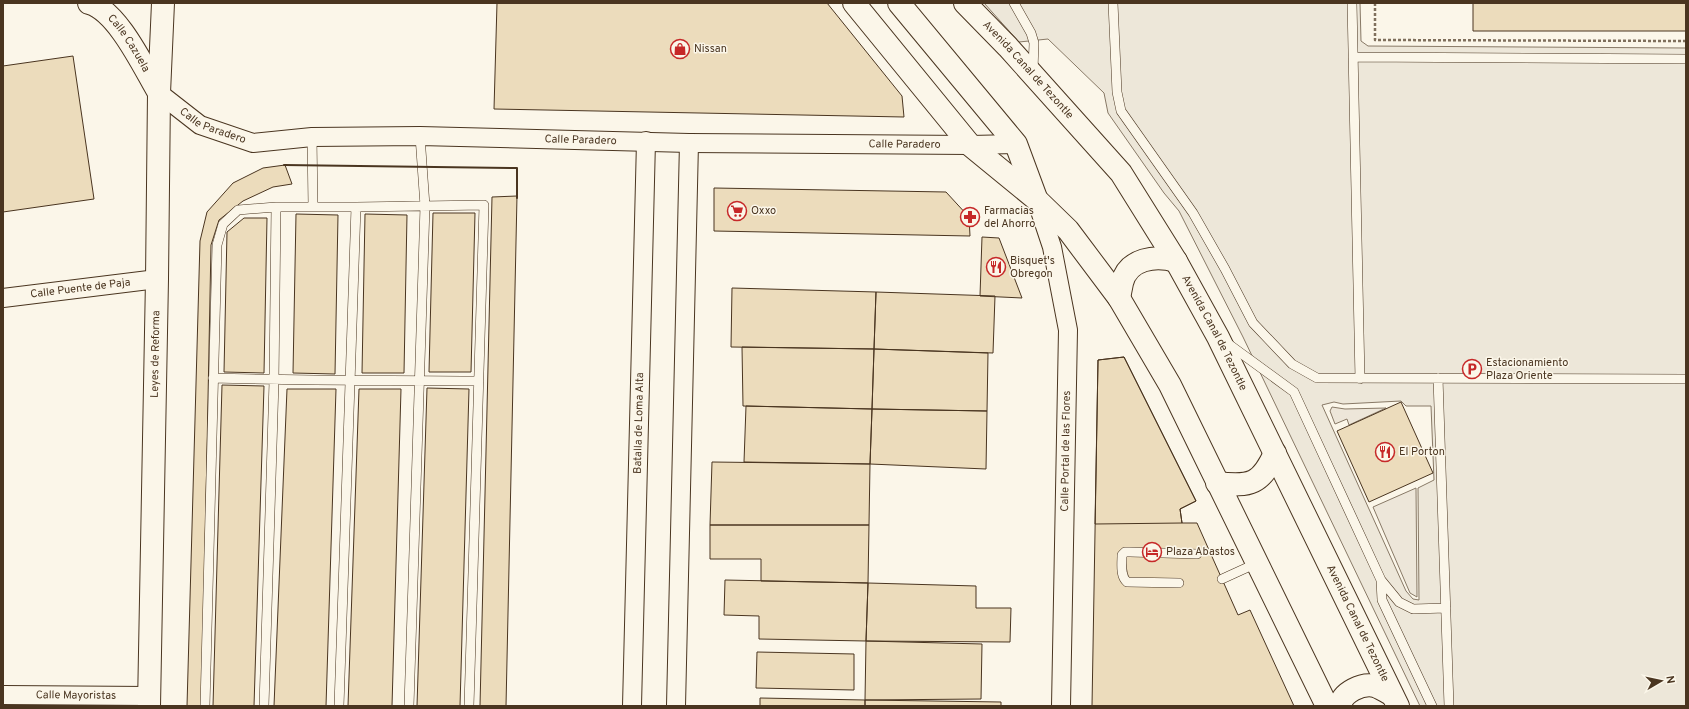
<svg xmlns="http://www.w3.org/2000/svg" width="1689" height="709" viewBox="0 0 1689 709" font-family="Overpass,sans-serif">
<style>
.green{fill:#ede6d9;stroke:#887966}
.parking{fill:#ede7d9;stroke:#887966;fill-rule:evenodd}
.building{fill:#ecdcbc;stroke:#4a3520}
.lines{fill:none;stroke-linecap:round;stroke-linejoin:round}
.service-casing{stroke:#4a3520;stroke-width:10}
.minor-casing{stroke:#4a3520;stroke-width:20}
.secondary-casing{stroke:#4a3520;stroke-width:24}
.primary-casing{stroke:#4a3520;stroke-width:24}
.path{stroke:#7f6f5c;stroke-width:2.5;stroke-dasharray:3 2;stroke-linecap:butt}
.service{stroke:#fbf6e9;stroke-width:9}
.minor{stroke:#fbf6e9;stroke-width:18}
.secondary{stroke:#fbf6e9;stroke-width:22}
.primary{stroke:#fbf6e9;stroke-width:22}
.wall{stroke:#4a3520;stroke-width:2}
.labels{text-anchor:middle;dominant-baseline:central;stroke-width:3;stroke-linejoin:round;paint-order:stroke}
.street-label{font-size:11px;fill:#4a3520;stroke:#fbf6e9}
.poi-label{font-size:11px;fill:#4a3520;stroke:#fbf6e9;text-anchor:start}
</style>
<rect width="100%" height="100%" fill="#fbf6e9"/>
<!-- green -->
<path class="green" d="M1332 407 1345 409 1386 408 1349 425 1347 419 1335 424 1330 411Z
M1416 488 1417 597 1410 593 1373 507Z"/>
<!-- parking -->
<path class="parking" d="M984 3H1360L1361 41 1368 46 1686 48V706H1420L1243 337 1179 211 1164 193 1108 113 1104 93 1048 39 1019 42ZM1401 401 1406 406H1431L1434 480 1418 488 1419 600 1413 599 1406 591 1322 405 1334 402 1343 404Z"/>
<!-- building -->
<path class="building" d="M497 3H827L902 96 904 117 494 109Z
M1473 3H1686V31H1473Z
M73 56 94 199 3 212V66Z
M285 165 292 184 273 187 243 201 219 220 211 245 202 706H187L200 241 207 212 233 183 263 168Z
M714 188 946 192 969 217 970 236 714 231Z
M517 196 506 706H480L492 197Z
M433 213H475L471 372H429Z
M296 214 338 215 335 374 293 373Z
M365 214 407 215 404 373H362Z
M244 218H267L264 373 224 372 227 232Z
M982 237 999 238 1022 298 980 296Z
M732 288 876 292 874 349 731 347Z
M876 292 995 296 993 353 874 349Z
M742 347 874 349 872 409 743 406Z
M874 349 988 353 987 411 872 409Z
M1124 357 1196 501 1180 509 1182 523H1197L1238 615 1250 610 1294 706H1092L1098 360Z
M1124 357 1196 501 1180 509 1182 523 1095 524 1098 360Z
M222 385 264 386 254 706H213Z
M427 388 469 389 460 706H417Z
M287 389H336L326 706H274Z
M359 389H401L392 706H348Z
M1401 402 1433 473 1369 502 1337 431Z
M746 406 872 409 870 464 744 462Z
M872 409 987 411 986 469 870 464Z
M712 462 870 464 869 525H710Z
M710 525H869L868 583 761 581V559H710Z
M725 580 868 583 866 641 759 639V616L724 615Z
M868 583 976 586V608H1011L1010 642 866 641Z
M866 641 982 644 981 699 865 700Z
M757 652 854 654V690L756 688Z
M760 698 865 700V706H760Z
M865 700 1001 702V706H865Z"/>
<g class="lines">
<!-- service casing -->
<g class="service-casing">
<path id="service" d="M1014 3 1031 33 1034 43 1033 70
M1113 3 1117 92 1121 111 1193 213 1225 269 1253 323 1292 364 1317 378 1686 379
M1352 3 1360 379
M1353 57 1686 59
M313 207H356L339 706
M356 207 484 205 469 706
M1227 343 1294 392 1381 580 1382 600 1432 706
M213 378C302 381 390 380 479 381
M1438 378 1449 706
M1222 579 1257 563
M1381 580 1399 602 1413 609 1446 608
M1179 583 1127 582C1120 576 1122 564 1122 555L1125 552H1130L1197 554
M205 706 217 245 223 224 238 210 276 207
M264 706 274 381 276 207H313L312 137
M409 706 425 206 420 136"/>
</g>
<!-- minor casing -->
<g class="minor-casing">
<g id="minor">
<path id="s1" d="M159 93 200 125 253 143 312 137 420 136 689 143 970 145 1016 144"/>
<path d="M1036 199 1052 247 1068 330 1061 706"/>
<path id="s2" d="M3 298 157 279"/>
<path id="s3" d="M3 695 149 696"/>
<path id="s4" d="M632 706 646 141"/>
<path d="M676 706 689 143"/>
</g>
</g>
<!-- secondary casing -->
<g class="secondary-casing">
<g id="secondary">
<path id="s5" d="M89 3C118 11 144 68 159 93"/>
<path d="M854 3 970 145 1036 199 1068 230 1119 298 1170 385 1327 706"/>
<path d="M899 3 1016 144 1036 198"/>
<path id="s6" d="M965 3 1008 47 1121 173 1176 261 1218 337 1398 706"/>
<path d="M1119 298C1120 293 1121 288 1122 283 1128 258 1156 255 1176 261"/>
<path d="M1217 483C1251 487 1261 484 1275 453"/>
<path d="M1340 706C1342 692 1362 683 1375 686 1381 688 1387 692 1392 695"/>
</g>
</g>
<!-- primary casing -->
<g class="primary-casing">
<g id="primary">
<path id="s7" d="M149 706 157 279 159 93 163 3"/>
</g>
</g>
<!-- path -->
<path class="path" d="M1375 3V40L1686 41"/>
<!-- service -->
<use href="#service" class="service"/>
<!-- minor -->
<use href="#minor" class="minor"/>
<!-- secondary -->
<use href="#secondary" class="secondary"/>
<!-- primary -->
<use href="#primary" class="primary"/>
<!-- wall -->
<path class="wall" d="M284 165 517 168V198"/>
</g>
<!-- icons -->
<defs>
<g id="shop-ring" transform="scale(1)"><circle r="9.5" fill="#fbf6e9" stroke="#c62828" stroke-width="1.5"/><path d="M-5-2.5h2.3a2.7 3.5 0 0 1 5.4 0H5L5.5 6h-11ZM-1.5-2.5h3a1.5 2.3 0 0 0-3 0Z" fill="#c62828"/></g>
<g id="supermarket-ring" transform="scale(1)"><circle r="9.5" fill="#fbf6e9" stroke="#c62828" stroke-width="1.5"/><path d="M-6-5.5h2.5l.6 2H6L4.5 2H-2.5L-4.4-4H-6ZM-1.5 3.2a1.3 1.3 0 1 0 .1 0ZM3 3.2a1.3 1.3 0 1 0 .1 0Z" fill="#c62828"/></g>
<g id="pharmacy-ring" transform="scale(1)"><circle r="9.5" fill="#fbf6e9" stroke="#c62828" stroke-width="1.5"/><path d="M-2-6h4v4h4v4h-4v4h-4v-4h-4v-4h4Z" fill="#c62828"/></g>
<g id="restaurant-ring" transform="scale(1)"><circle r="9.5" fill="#fbf6e9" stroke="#c62828" stroke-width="1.5"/><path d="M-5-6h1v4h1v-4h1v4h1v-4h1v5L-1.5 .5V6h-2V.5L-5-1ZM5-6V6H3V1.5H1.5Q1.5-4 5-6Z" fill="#c62828"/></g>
<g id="parking-ring" transform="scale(1)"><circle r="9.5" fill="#fbf6e9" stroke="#c62828" stroke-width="1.5"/><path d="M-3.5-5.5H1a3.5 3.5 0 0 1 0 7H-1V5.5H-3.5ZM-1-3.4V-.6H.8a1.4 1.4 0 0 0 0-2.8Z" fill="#c62828"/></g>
<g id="hotel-ring" transform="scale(1)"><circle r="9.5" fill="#fbf6e9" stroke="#c62828" stroke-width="1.5"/><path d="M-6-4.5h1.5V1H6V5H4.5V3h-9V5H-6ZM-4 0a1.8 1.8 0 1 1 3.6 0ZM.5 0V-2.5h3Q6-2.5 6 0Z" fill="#c62828"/></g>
</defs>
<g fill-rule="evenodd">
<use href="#shop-ring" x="680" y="49"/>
<use href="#supermarket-ring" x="737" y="211"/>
<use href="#pharmacy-ring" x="970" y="217"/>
<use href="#restaurant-ring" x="996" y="267"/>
<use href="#parking-ring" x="1472" y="369"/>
<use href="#restaurant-ring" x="1385" y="452"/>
<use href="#hotel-ring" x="1152" y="552"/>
</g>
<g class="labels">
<!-- street labels -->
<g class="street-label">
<text stroke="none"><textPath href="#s5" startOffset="58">Calle Cazuela</textPath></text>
<text stroke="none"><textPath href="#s6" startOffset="92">Avenida Canal de Tezontle</textPath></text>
<text stroke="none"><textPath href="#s1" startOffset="64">Calle Paradero</textPath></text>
<text stroke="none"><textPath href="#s1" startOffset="436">Calle Paradero</textPath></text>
<text stroke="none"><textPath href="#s1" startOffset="760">Calle Paradero</textPath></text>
<text stroke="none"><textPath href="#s2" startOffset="78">Calle Puente de Paja</textPath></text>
<text stroke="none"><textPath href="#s6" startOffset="416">Avenida Canal de Tezontle</textPath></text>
<text stroke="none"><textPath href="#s7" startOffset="352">Leyes de Reforma</textPath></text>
<text stroke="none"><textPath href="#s4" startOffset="283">Batalla de Loma Alta</textPath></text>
<text transform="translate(1066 451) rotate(-89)">Calle Portal de las Flores</text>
<text stroke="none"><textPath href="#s6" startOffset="740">Avenida Canal de Tezontle</textPath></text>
<text stroke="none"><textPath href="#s3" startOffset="73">Calle Mayoristas</textPath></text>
</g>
<!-- poi labels -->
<g class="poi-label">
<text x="694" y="49">Nissan</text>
<text x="751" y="211">Oxxo</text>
<text x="984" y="211">Farmacias<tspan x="984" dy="13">del Ahorro</tspan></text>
<text x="1010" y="261">Bisquet's<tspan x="1010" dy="13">Obregon</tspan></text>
<text x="1486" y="363">Estacionamiento<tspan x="1486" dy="13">Plaza Oriente</tspan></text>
<text x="1399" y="452">El Porton</text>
<text x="1166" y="552">Plaza Abastos</text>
</g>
</g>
<!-- border -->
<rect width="1689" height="709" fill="none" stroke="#4a3520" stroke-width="8"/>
<!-- north arrow -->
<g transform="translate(1661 681) rotate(81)" stroke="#fbf6e9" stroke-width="3" paint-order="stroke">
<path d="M0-3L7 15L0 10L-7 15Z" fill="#4a3520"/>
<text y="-6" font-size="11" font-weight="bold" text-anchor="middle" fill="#4a3520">N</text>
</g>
</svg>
